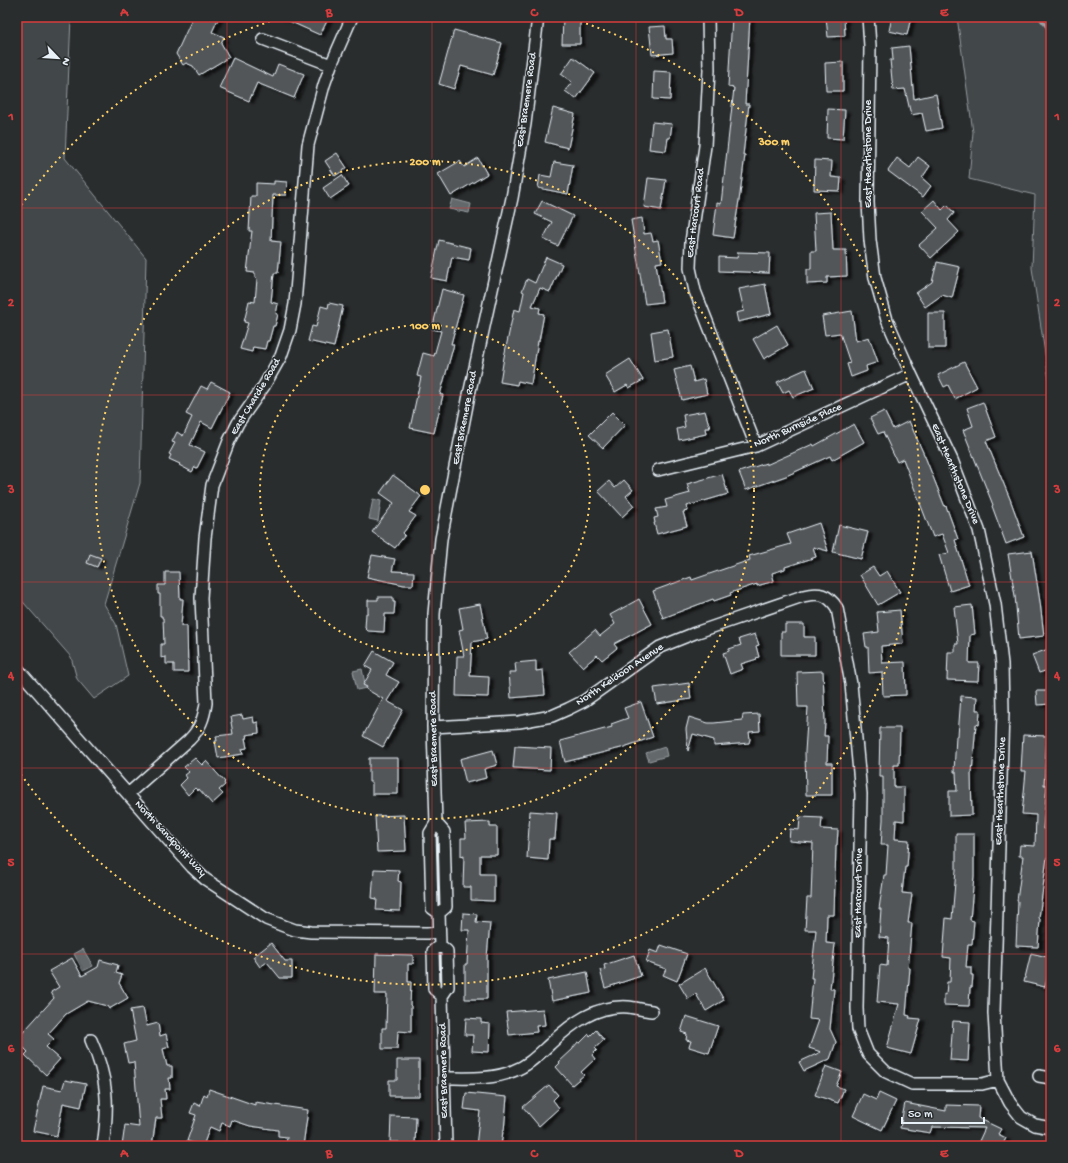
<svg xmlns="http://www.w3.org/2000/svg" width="1068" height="1163" viewBox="0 0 1068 1163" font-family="'Gochi Hand',sans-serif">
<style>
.green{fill:#424648;stroke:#959ca0}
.water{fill:#63686b;stroke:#989fa3}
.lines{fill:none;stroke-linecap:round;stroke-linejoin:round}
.stream{stroke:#989fa3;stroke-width:3.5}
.building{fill:#535759;stroke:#e8f1f8;filter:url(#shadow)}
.minor-casing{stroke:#e8f1f8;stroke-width:14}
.minor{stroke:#2a2d2e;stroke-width:11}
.grid{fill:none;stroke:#d83c3d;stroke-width:1;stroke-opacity:0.55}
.ring{fill:none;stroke:#ffd166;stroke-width:2;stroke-dasharray:2 4}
.labels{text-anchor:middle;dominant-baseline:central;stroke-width:3;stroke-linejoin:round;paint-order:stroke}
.street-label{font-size:11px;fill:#e8f1f8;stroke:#2a2d2e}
.centre{fill:#ffd166;stroke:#2a2d2e;stroke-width:2}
.ring-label{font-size:12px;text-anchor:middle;font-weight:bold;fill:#ffd166;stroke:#2a2d2e;stroke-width:3;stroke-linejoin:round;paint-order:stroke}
.neatline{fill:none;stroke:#d83c3d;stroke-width:1.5}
.grid-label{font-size:13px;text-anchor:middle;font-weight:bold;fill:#d83c3d}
</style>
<defs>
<filter id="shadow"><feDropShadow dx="4.5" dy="2.5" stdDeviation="1" flood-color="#0009"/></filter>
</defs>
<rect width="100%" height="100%" fill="#2a2d2e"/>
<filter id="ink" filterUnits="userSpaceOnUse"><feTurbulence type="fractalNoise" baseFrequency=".025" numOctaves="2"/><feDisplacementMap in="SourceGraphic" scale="8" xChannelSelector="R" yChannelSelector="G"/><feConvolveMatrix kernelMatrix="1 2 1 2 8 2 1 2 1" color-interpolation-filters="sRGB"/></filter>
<g filter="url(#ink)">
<!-- green -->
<path class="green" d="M17 17H71L65 158 146 258 140 483 104 604 116 624 128 676 94 699 77 679 71 657 17 595Z
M957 17H1051V393L1032 268 1035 195 969 179 973 132Z"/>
<!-- water -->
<path class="water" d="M452 199 471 204 469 213 449 209Z
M373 499 381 501 378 521 369 519Z
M362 669 366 688 357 690 353 671Z
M665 747 667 756 649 761 646 753Z
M83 949 93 966 83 971 74 954Z"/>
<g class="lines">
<!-- stream -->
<path class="stream" d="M1039 17 1051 32"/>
</g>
<!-- building -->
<path class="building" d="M193 17H219L212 32 224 37 221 43 229 57 199 75 193 66 186 63 183 65 176 54Z
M280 17H329L320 35Z
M563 17H580V44H562Z
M732 17H750L745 104H749L743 155H745L740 194 733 238 713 235 717 203 721 204 734 88 728 87Z
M826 17H844L845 36 828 37Z
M892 17H911L907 35 889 31Z
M665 26 666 39H672L673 53 652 55 649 27Z
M454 30 502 43 493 75 461 66 454 89 439 84Z
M909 46 914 99 936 94 942 128 926 131 922 113 911 115 905 89 893 90 890 60H893L892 48Z
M573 57 595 73 576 99 565 91 572 82 561 74Z
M233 58 273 77 278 64 304 74 294 98 257 83 249 101 219 88Z
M843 62V91H826L825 63Z
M654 71 671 72 670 100 653 99Z
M553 108 575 114 568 148 545 142Z
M828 109 845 110 843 139 827 138Z
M652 122 672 124 670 138H668L666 151 649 149Z
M337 153 347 168 335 176 325 161Z
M918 157 930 166 922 178 931 186 923 197 888 171 897 158 910 168Z
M478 158 487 174 451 196 438 174 460 161 464 167Z
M815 160 832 161 831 177 841 178 840 191 814 190Z
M554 162 573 165 568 194 538 188 540 175 551 177Z
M342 175 349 186 330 199 323 188Z
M648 178 666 180 661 210 644 207Z
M274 181 287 182 286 195H273L271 241 281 242 278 273H274L271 302 278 304 276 314H278L275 326H273L269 341H267L265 349 253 347 252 352 240 349 248 323 244 322 249 301 255 302 257 279 255 278V273L247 272 252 231H249L251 196H256V183L274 184Z
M934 200 942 210 947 205 954 213 948 220 959 232 931 258 919 245 938 228 922 211Z
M542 201 573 216 558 246 543 239 552 222 535 214Z
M831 212 833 250H846L847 276 827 277V283L807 284V269H811V251H816L814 213Z
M642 218 644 234 651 233 653 241 658 240 662 262 656 263 662 302 645 304 631 220Z
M439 240 471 248 469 260 452 257 447 281 431 278Z
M738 252 770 253 769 273 719 271V257L737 258Z
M546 257 562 264 550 292 540 288 532 306 540 308 539 313 544 314 539 341H538L531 384 518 381 517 385 500 382 504 357 514 309 520 311 524 292 522 291 527 279 535 283Z
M937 262 960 267 952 298 942 295 925 307 916 293 932 282Z
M765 284 771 314 738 322 736 313 744 311 739 289Z
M442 289 464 295 451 344H454L440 395H443L434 433 410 428 421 377 417 376 423 353 434 356 441 331 432 329Z
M329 303 343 306 334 347 308 341 312 326 316 327 321 306 328 308Z
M852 311 856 341 869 337 878 362 866 366 867 371 851 377 847 364 850 363 840 333 825 335 822 316Z
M928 313H945V348H928Z
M777 325 788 345 764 359 753 339Z
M668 329 673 357 655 360 651 332Z
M630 359 643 380 629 388 627 385 615 392 605 375Z
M964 362 977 387 955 399 948 385 944 387 938 375Z
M690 366 694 382 704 379 707 394 682 400 674 370Z
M806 369 814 388 793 397 789 390 783 393 777 382Z
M211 382 230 392 212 428 201 422 190 445 205 452 197 468 195 467 192 472 179 465 180 464 169 459 171 455 169 454 175 443 172 442 177 432 183 436 192 417 186 414 201 386 207 389Z
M983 402 996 437 986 441 1010 499 1024 537 1006 544 992 506 993 505 963 430 973 426 967 408Z
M705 411 710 428H705L706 434 679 440 677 429 685 427 683 415Z
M884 411 893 429 909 421 926 459 945 507 946 506 958 539 955 540 969 585 950 591 939 555 949 553 942 534 933 537 903 459 897 462 883 432 878 434 870 418Z
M612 412 625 425 603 448 589 435Z
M854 424 864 442 832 460 830 456 786 476 746 490 739 472 766 463V465L813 444 814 446Z
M722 474 728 494 687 506 688 511 683 512 687 526 657 534 654 523H655L654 518 658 517 656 509 667 507 665 500 690 493 687 484Z
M393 475 421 496 409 512 416 516 403 533 405 535 395 548 372 532 394 503 380 493Z
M624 480 633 490 626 496 634 506 622 517 598 491 609 481 615 488Z
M819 523 828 551 813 547 816 557 785 567V569L772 573 774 581 757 586V584L730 593 731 595 714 601 713 599 663 618 653 591 691 577 692 580 750 560 749 556 791 544 787 534Z
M839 525 868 532 861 559 833 552Z
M1032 551 1040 602 1044 636 1019 639 1015 596 1008 554Z
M90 554 101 558 97 567 87 563Z
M372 555 395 559 392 571 414 572 413 585H404L367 577Z
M873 567 879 576 887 571 900 592 878 605 860 575Z
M165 572H179L180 599H183L181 626H187L188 672H174V664H166V657L161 658V644H164L163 618H162V616H160V594H158V585H165Z
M378 597H393V602H395L394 614H385L384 632 368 631 365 628 366 613H368V600H378Z
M639 599 652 624 614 644 617 648 602 660 597 655 583 667 569 652 595 630 600 636 615 624 610 615Z
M480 604 487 639 472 642 470 676 489 677 488 697 456 696 457 656H464L459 630 463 629 459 608Z
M972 605 975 634 970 635 969 663H979L978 681 947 680 948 652H955V644H958L954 607Z
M900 610 903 644 881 646 882 663 905 662 906 695 883 696 882 672 869 673 868 647H866L864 634 879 632 877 612Z
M785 624H804V637H815V655H781V632H785Z
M755 634 759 645 756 646 759 657 756 658 757 659 741 664 743 669 730 674 723 653 729 651V649L741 645 739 639Z
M1051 648V669L1039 673 1032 655Z
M374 651 393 662 386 675 399 682 387 701 403 710 383 747 363 736 383 699 366 689 367 687 363 685 372 670 365 666Z
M536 661V671L543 670 545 695 511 698 509 672H516L515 663Z
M823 671 825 723 824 736H828L827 763H832V795H806L805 752 808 707H798L797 672Z
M689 683 691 699 657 704 654 688Z
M1036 691H1051V704L1037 705Z
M961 696 977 697 976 710H980L979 725 976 724 972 773H971L972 815 949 816V791H957L956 772H954L956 736H958Z
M641 702 653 737 621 748 565 762 560 741 612 727 611 724 628 718 624 708Z
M759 714 760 731 749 732 750 739 749 743 714 746V740L693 734 688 751 686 729 689 717 708 723H714L742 720 743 715Z
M242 715 243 719 253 717 254 723 258 722 259 733 246 735 247 738H245L247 748 242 749 243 754 218 758 215 741H217L216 736 233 734 231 722H232L231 717Z
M880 728H900L899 765H894V787H904V821L896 820 895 839 909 840 907 867H905L902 893 912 894 908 923H912L908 968H910L906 1015 910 1016 909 1018 921 1019 911 1054 887 1048 899 1004 877 1002 880 965 887 966 889 938 879 937 881 909H879L884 875H886L888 845H881L883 820V776H879Z
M1023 735 1047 736 1044 785H1047L1043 829H1051V857H1047L1039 918 1040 919 1038 947 1016 946 1018 901H1017L1023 856H1019L1020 845 1035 846 1036 815 1022 814 1026 771H1021Z
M515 746 551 748 550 770 513 768Z
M493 750 497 765 484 769 486 778 466 783 460 759Z
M195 758 202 765 206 761 225 782 224 783 225 785 219 790 223 794 212 804 199 789 198 791 195 788 188 795 180 785 187 778 185 775 189 772 184 767Z
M369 758H398V794H372V782H369Z
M530 811 557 813 555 839H549L548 860 527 858Z
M404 815 406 851 377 852 375 816Z
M800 817 822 818 821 829 838 830 837 845H836L834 915H827L826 943 835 944 830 989H834L830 1029 836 1042 830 1059 804 1071 799 1062 821 1052 809 1048 819 1020 809 1019 813 978H811L816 930H805L807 898H811L813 843 789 841 790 829 799 830Z
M490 822V827H497V855H480V874H494V901L471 900V887H463L464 855 461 856V838H466L465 823Z
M956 834H974V876L970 920 974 921 972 944H968L966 967H971V975H973L972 987H970L969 1006 944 1005V994L946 995 947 982H950L951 958 943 957 946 918 952 919 956 870Z
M374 869 399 870 398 881 401 882 400 911 376 910 377 899 372 898Z
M463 913 477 914 476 922 490 923 487 957V999H465V964H467L469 930H462Z
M271 943 285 961H292V978H280L267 962 260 967 253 957Z
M661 945 687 954 677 981 663 975 666 969 646 962 650 950 658 953Z
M1031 953 1051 958V963L1045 987 1024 982Z
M376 954 413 955V964H408V982H411L410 1005 411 1006V1032L398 1031 397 1049H382V1028H386L387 994H375Z
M634 955 641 976 605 988 600 970 605 969 604 965Z
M72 958 82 976 98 967 100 960 118 965 116 973 122 975 119 983 128 998 109 1009 107 1006 88 1001 66 1014 48 1034 54 1039 46 1047 60 1059 46 1075 25 1055 28 1052 17 1041V1039L54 998 51 992 59 987 49 971Z
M705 968 724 1000 706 1011 696 994 688 999 679 984Z
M587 972 591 993 552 1001 548 980Z
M143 1008 147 1026 158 1023 160 1036 166 1034 169 1047 163 1049 167 1066H172V1078H169L170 1089H165L166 1099H160L162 1118H156L152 1146H122L125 1125 139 1127 134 1062 128 1063 124 1044 136 1041 130 1010Z
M543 1009 545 1025 536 1026 537 1032 509 1035 506 1012Z
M686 1016 718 1026 709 1053 689 1047 691 1041 686 1040 687 1034 681 1032Z
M466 1018 481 1019V1023L490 1024 489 1052 472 1051 473 1035H465Z
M953 1021 970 1022 968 1061 950 1060Z
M596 1030 604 1040 595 1048 597 1050 592 1055 595 1059 581 1072 584 1075 572 1085 556 1067 560 1063 559 1062 573 1049V1048L578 1042 580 1043 589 1034 590 1036Z
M397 1060H419V1096H389V1080H397Z
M826 1066 842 1072 836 1086 844 1089 838 1103 815 1095Z
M65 1080 86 1084 81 1107 63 1103 57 1136 33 1131 43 1086 62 1090Z
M549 1085 558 1095 553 1100 559 1108 539 1126 523 1107Z
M209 1089 255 1105V1102L308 1110 303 1146H286L287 1137 278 1136V1130L250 1126 232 1120 230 1126 222 1123 219 1131 210 1127 203 1146 187 1141 196 1115 190 1113 194 1103 200 1106 204 1094 207 1096Z
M466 1093 507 1097 504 1131H503L501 1146H476L480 1111 464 1109Z
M879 1093 896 1101 882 1130 853 1116 863 1094 876 1100Z
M905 1103 946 1111V1105L979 1106 978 1118 1001 1129 998 1134 1006 1138 1002 1146H990L979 1141 985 1128 932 1127 930 1133 900 1128Z
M391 1116 416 1117 415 1146H399V1142H390Z"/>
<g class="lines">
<!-- minor casing -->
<g class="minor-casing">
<path id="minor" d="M708 17 709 70 705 146 691 242 690 268 695 291 756 446
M868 17 870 46 868 202 870 240 875 278 887 320 911 374 952 460 979 530 995 604 1002 664 1003 712 994 1013 998 1080 1010 1103 1021 1117 1035 1125 1051 1128
M263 39 331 65
M658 470 756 446 911 374
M17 668 192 867 205 879 266 919 284 926 295 930 311 932 427 933 439 932
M433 727 519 722 552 716 568 709 584 701 660 647 695 633 803 596C819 592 828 594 837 608L851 684 861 794 857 1008 858 1029 868 1054 886 1072 912 1084H982L998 1080
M128 794 189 740C200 729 204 718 206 703L201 598 205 538 212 485 229 441 238 423 264 386 281 356 290 330 295 304 308 145 324 85 331 65 352 17
M436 823 444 832 446 907 439 913
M440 945 439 913 432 908 430 833 436 823 433 727 434 614 441 539 469 395 512 198 525 124 538 17
M440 945 447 951 448 987 442 996 446 1146
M440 945 433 951 434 989 442 996
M91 1040C108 1078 109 1106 103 1146
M1039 1076 1051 1078
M444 1078C466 1078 492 1080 513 1071 528 1066 539 1054 550 1044 572 1023 596 1005 628 1007 636 1008 644 1010 652 1011"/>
</g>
<!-- minor -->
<use href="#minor" class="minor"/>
</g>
</g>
<!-- grid -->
<path class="grid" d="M227 17V1146M432 17V1146M636 17V1146M841 17V1146M17 208H1051M17 395H1051M17 582H1051M17 768H1051M17 954H1051"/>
<!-- distance rings -->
<g class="ring">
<circle cx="425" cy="490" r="165"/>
<circle cx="425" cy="490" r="329"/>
<path d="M18 210A494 494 0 0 1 281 18M569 18A494 494 0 1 1 18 770"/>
</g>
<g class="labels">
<!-- street labels -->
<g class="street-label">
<text transform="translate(527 100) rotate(-82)">East Braemere Road</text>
<text transform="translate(869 154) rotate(-90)">East Hearthstone Drive</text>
<text transform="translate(696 213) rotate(-83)">East Harcourt Road</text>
<text transform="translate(256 397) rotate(-59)">East Chardie Road</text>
<text transform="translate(465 418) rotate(-79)">East Braemere Road</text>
<text transform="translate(798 426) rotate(-24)">North Burnside Place</text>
<text transform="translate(955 474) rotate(67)">East Hearthstone Drive</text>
<text transform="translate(620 675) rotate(-34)">North Keldoon Avenue</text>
<text transform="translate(434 739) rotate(-91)">East Braemere Road</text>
<text transform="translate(1001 791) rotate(-88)">East Hearthstone Drive</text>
<text transform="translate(170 839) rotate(47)">North Sandpoint Way</text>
<text transform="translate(859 893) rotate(-89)">East Harcourt Drive</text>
<text transform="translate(444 1071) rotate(-91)">East Braemere Road</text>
</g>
</g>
<circle cx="425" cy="490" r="6" class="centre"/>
<g class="ring-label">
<text x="774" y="145">300 m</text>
<text x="425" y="165">200 m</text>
<text x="425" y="329">100 m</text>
</g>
<!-- margin -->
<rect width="1068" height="1163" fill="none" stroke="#2a2d2e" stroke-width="44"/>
<!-- north arrow -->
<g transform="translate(58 58) rotate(115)" stroke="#2a2d2e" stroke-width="3" paint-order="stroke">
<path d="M0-3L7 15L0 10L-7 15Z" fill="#e8f1f8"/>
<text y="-6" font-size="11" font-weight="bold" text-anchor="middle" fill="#e8f1f8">N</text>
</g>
<!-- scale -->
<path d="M902 1117v6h82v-6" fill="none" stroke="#e8f1f8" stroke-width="2"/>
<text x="908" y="1117" font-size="12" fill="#e8f1f8" stroke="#2a2d2e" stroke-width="3" paint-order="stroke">50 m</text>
<rect x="22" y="22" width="1024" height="1119" class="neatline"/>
<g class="grid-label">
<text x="124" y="16">A</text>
<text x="329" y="16">B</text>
<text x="534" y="16">C</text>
<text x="739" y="16">D</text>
<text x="944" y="16">E</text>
<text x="11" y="120">1</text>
<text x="1057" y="120">1</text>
<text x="11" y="306">2</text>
<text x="1057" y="306">2</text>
<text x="11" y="493">3</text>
<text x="1057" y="493">3</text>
<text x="11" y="679">4</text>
<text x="1057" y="679">4</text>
<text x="11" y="866">5</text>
<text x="1057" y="866">5</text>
<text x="11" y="1052">6</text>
<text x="1057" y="1052">6</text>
<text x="124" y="1157">A</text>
<text x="329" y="1157">B</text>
<text x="534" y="1157">C</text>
<text x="739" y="1157">D</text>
<text x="944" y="1157">E</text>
</g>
</svg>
